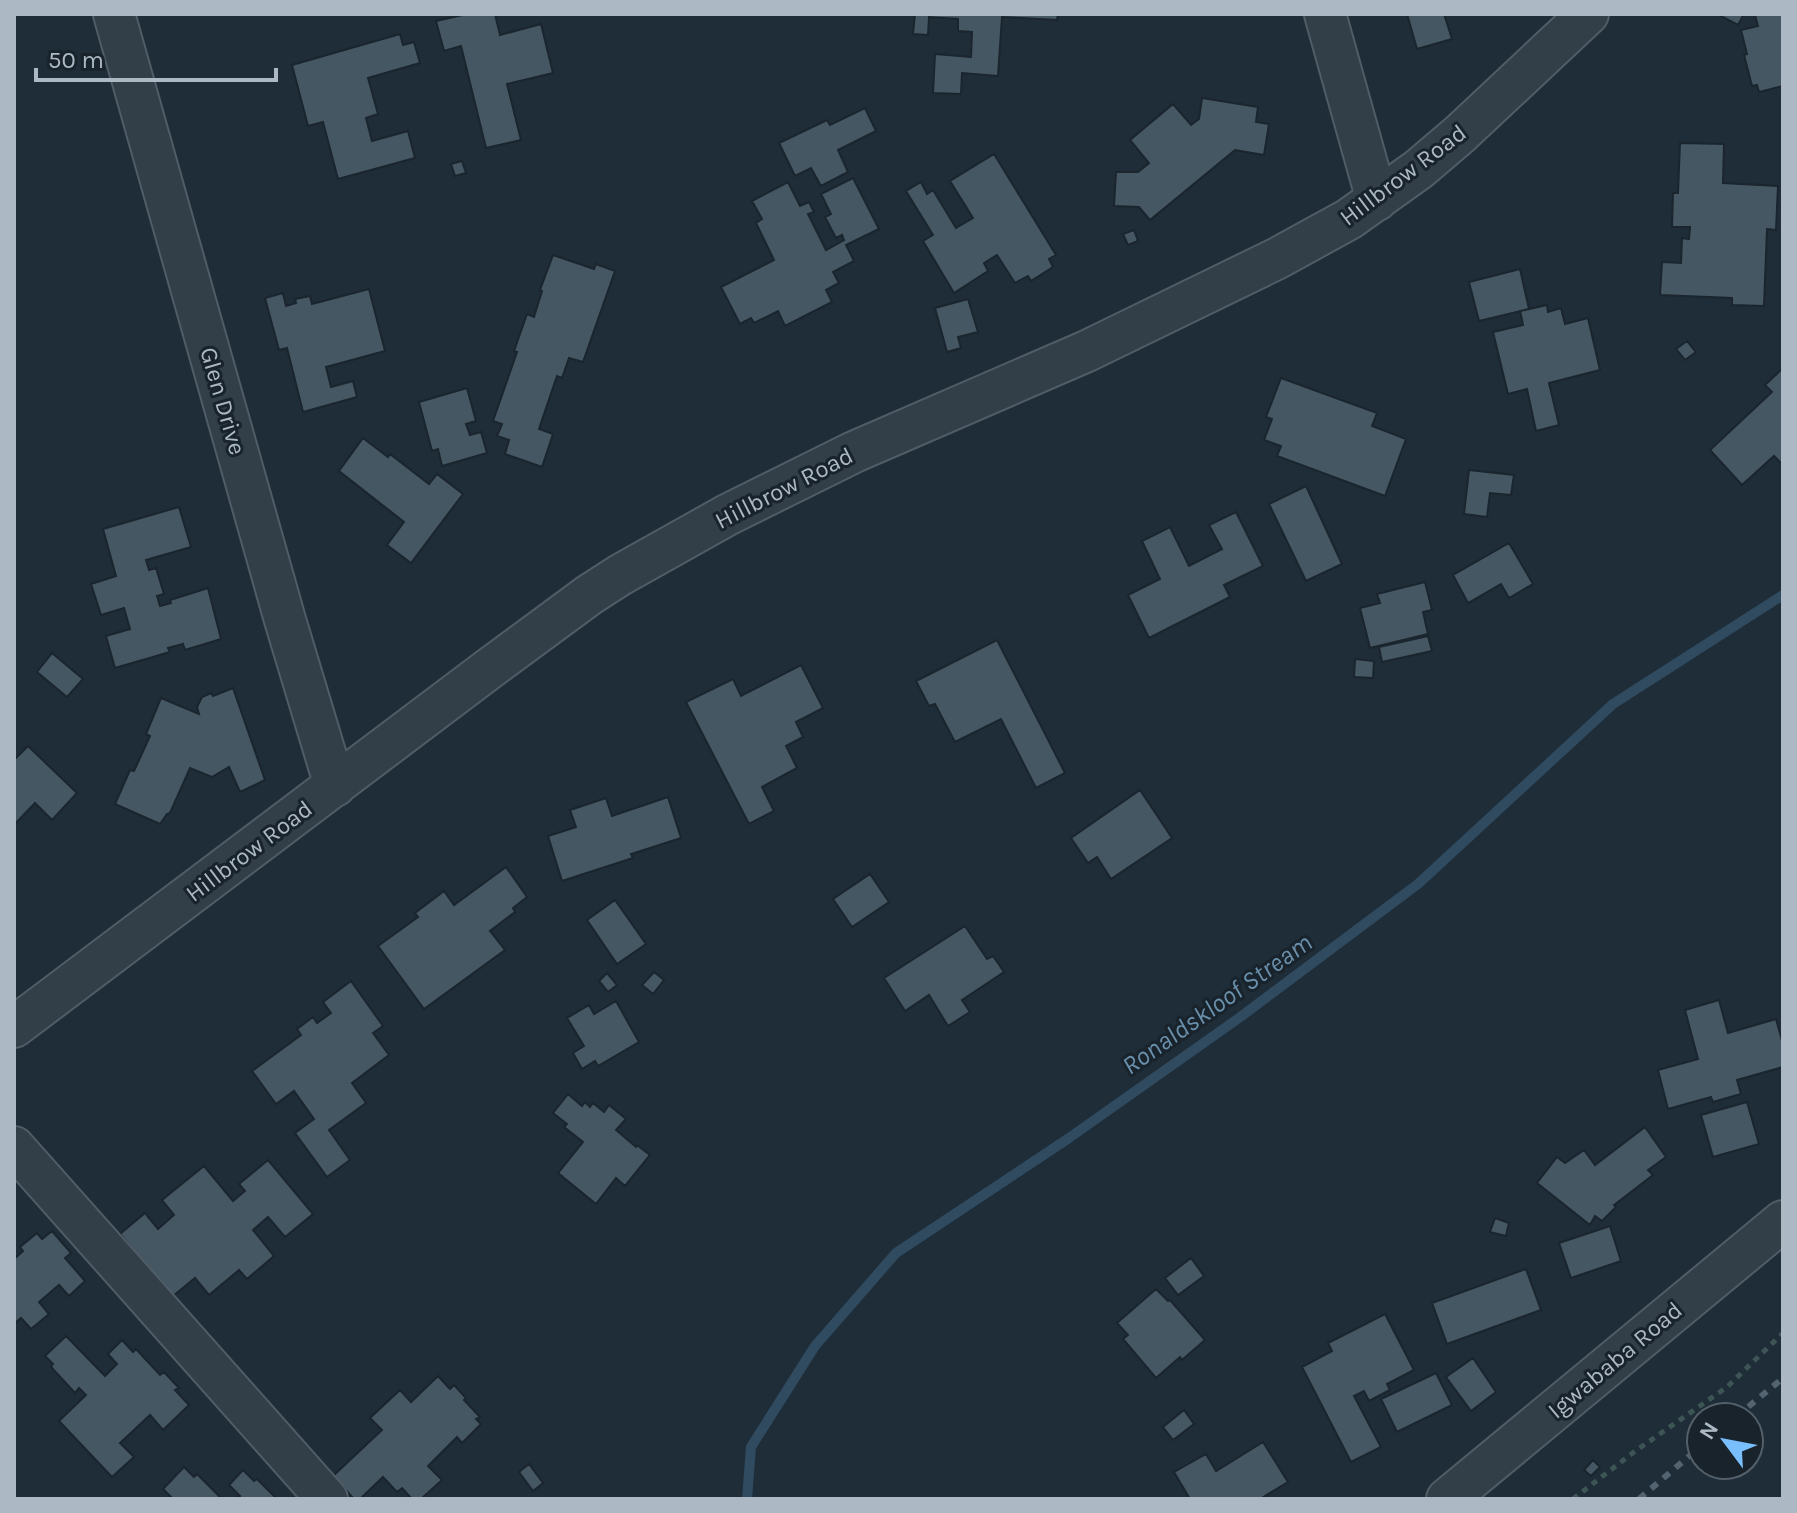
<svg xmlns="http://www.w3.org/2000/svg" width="1797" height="1513" viewBox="0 0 1797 1513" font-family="Karla,sans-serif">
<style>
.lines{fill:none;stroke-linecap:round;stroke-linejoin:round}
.stream{stroke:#304b60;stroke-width:10}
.building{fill:#465764;stroke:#1a252e;stroke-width:2}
.minor-casing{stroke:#505c66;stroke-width:44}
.path{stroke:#3e5555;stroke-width:5;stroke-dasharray:6 6;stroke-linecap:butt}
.minor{stroke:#323e48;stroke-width:40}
.rail{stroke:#536370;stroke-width:6;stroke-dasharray:8 8;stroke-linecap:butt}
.labels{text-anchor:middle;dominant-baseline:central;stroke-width:6;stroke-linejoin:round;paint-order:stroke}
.street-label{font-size:24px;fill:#acb9c5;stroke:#18232c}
.water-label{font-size:26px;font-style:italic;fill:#6a8fab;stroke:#18232c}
</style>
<rect width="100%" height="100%" fill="#1e2d38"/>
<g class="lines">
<!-- stream -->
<path class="stream" d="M747 1499 751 1447 815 1346 896 1253 1069 1138 1239 1018 1418 884 1613 704 1783 595"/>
</g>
<!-- building -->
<path class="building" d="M467 14H495L500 35 541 24 553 73 507 84 521 140 486 148 461 46 444 51 436 21Z
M915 14H1058L1057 20 1002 17 998 76 962 73 961 94 933 93 935 54 971 57 972 32 958 31V19L929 17 928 35 913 34Z
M1407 14H1444L1452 39 1417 49Z
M1717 14H1744L1738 25Z
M1760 14H1783V86L1759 92 1757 85 1752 86 1744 55 1747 54 1741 30 1758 26 1755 15Z
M400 34 403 45 414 42 420 63 368 78 378 114 366 118 372 141 408 131 415 158 338 179 323 122 308 126 292 65Z
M1202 98 1258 107 1256 122 1269 124 1264 155 1235 150 1150 220 1139 207 1114 206 1116 172H1138L1149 163 1130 140 1173 104 1191 125 1199 119Z
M865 108 876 131 838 150 848 172 821 186 811 168 795 176 779 143 827 120 830 125Z
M1680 143 1724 144 1723 183 1778 186 1776 230 1767 229 1764 306 1732 305V298L1660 295 1662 262 1681 263 1682 238 1689 239 1690 227H1672L1673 193H1678Z
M994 154 1056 255 1049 259 1053 267 1031 281 1028 276 1015 283 997 255 984 263 988 271 954 293 923 241 933 235 906 191 921 182 927 194 933 190 956 228 973 218 950 181Z
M462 161 466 173 455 176 451 164Z
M853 178 879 229 846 245 854 261 833 272 839 283 826 290 832 302 785 326 778 311 754 323 751 318 740 324 721 287 774 260 756 223 762 219 752 201 788 182 800 206 809 202 814 212 808 214 826 250 844 240 842 235 836 238 825 217 831 214 821 194Z
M1134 230 1138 241 1128 245 1123 234Z
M553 255 594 269 596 264 615 271 583 362 569 358 562 378 557 376 539 429 553 434 542 467 505 454 509 440 497 436 502 424 493 421 517 352 514 351 527 314 534 317 542 291 540 290Z
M1520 269 1529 309 1479 321 1469 282Z
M369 289 385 351 326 367 331 387 353 381 357 397 303 412 287 348 279 350 265 298 283 293 286 306 296 303 295 299 310 296 312 304Z
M968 299 978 332 958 337 961 348 947 352 935 308Z
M1547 305 1548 312 1561 308 1565 324 1588 318 1600 370 1549 383 1559 425 1536 431 1527 389 1508 394 1493 332 1523 325 1520 311Z
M1687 341 1696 352 1685 360 1676 349Z
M1783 368V463L1782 464 1774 456 1742 485 1710 450 1772 392 1765 385Z
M1281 378 1377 413 1372 426 1406 439 1385 496 1277 456 1281 446 1264 440 1272 419 1266 417Z
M467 388 476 421 466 424 470 435 481 432 487 453 442 466 438 449 432 451 419 402Z
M363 438 388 457 390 454 429 484 437 474 463 494 411 563 387 545 404 522 339 471Z
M1469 470 1514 475 1511 495 1490 493 1487 517 1464 514Z
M1306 486 1342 564 1306 581 1269 504Z
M179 507 191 547 146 560 149 570 156 568 164 594 157 596 160 606 171 603 170 600 208 588 221 639 185 650 183 644 168 648 170 652 115 668 106 636 130 629 124 608 101 615 91 584 116 576 103 529Z
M1236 512 1263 566 1224 585 1230 597 1149 638 1128 595 1160 579 1142 541 1170 527 1189 566 1222 549 1209 525Z
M1509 543 1533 584 1509 598 1501 584 1468 603 1453 575Z
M1425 582 1432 610 1423 612 1428 634 1370 648 1360 608 1380 603 1377 594Z
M1428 636 1432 651 1382 662 1379 647Z
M997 640 1065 773 1036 788 1001 719 955 742 935 704 929 706 916 681Z
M52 653 83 679 67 697 37 672Z
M1355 659 1374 661 1373 678 1354 677Z
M801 665 823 708 796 722 803 737 786 746 797 768 762 787 774 811 749 824 686 702 733 679 741 696Z
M233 688 265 780 240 792 229 767 212 777 190 768 170 813 167 814 160 824 115 804 130 770 134 771 150 736 146 734 161 698 199 714 197 707 202 697 211 693 213 696Z
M28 746 77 793 52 820 35 803 14 825V760Z
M1140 790 1172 838 1111 879 1097 857 1088 863 1071 838Z
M668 797 681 838 631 854 633 858 562 881 548 836 576 827 570 810 606 798 612 816Z
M506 867 527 897 513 908 515 912 490 931 505 950 424 1009 378 946 418 917 415 913 444 891 454 905Z
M870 874 889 902 852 927 833 899Z
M615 900 646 944 617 964 587 920Z
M965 926 987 959 993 956 1004 972 962 1000 970 1012 948 1026 929 995 905 1011 884 978Z
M654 972 664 980 653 994 642 985Z
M607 973 617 985 608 992 599 981Z
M351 981 383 1026 373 1033 389 1055 352 1083 366 1103 329 1130 350 1160 327 1177 295 1133 314 1119 294 1091 276 1104 252 1071 301 1035 297 1029 313 1017 317 1023 331 1013 323 1002Z
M1719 1000 1728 1033 1776 1019 1783 1044V1067L1737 1080 1741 1094 1713 1102 1711 1097 1668 1109 1658 1070 1698 1059 1685 1010Z
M616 1001 639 1042 598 1066 595 1061 582 1069 573 1053 584 1046 567 1018 589 1005 594 1014Z
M568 1094 582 1106 585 1102 590 1107 593 1103 604 1112 609 1105 626 1119 616 1130 636 1147 637 1145 650 1155 625 1186 616 1178 596 1204 558 1173 583 1142 564 1127 567 1124 553 1113Z
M1747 1102 1759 1144 1713 1157 1701 1115Z
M1645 1127 1666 1157 1648 1170 1653 1175 1614 1205 1616 1207 1602 1221 1595 1216 1590 1225 1537 1183 1557 1157 1565 1163 1584 1150 1595 1165Z
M268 1160 313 1214 285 1237 268 1217 253 1230 274 1256 247 1279 239 1270 209 1295 195 1278 172 1297 120 1234 145 1213 158 1229 174 1215 162 1200 204 1166 233 1201 245 1191 239 1184Z
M1495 1218 1509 1223 1506 1236 1490 1232Z
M1610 1226 1621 1261 1571 1278 1559 1243Z
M52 1231 71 1253 65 1258 85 1281 69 1296 59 1285 39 1302 49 1314 31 1329 21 1318 14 1324V1259L23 1251 20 1247 37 1233 42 1239Z
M1191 1258 1204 1276 1178 1295 1165 1278Z
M1526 1269 1541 1310 1447 1344 1432 1303Z
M1156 1289 1168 1301 1170 1300 1205 1340 1182 1360 1180 1357 1156 1378 1123 1339 1128 1335 1117 1323Z
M1385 1314 1414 1370 1387 1384 1390 1390 1369 1401 1364 1391 1354 1396 1381 1447 1351 1462 1302 1367 1332 1351 1328 1343Z
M66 1336 105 1376 117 1364 108 1354 122 1340 133 1352 136 1349 160 1375 164 1372 179 1388 175 1390 189 1405 163 1430 150 1415 120 1443 134 1457 112 1477 59 1421 86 1395 79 1388 75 1393 51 1367 53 1364 45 1356Z
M1473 1358 1496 1392 1471 1411 1446 1377Z
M1436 1373 1452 1405 1397 1432 1381 1399Z
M438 1376 450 1389 454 1385 466 1398 464 1400 480 1417 476 1419 481 1424 462 1443 457 1437 428 1466 442 1480 421 1499H412L402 1488 397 1492 383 1477 360 1499H354L333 1476 382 1430 370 1418 400 1390 411 1402Z
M1184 1410 1194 1424 1173 1440 1163 1427Z
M1263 1442 1288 1482 1260 1499H1190L1174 1472 1206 1454 1216 1471Z
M1593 1460 1600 1467 1591 1476 1584 1470Z
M529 1464 543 1483 533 1491 519 1472Z
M184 1467 194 1477 197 1474 222 1499H173L163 1489Z
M243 1470 254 1481 257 1479 277 1499H237L240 1496 229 1485Z"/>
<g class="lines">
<!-- minor casing -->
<g class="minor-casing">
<path id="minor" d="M114 14 285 620 335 786
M1325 14 1377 200
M14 1027 490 668 589 595 620 575 727 515 854 452 1087 351 1278 258 1349 219 1419 169 1460 134 1588 14
M14 1147 327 1499
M1447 1499 1783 1221"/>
</g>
<!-- path -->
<path class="path" d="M1573 1499 1634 1452 1727 1387 1783 1333"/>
<!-- minor -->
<use href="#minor" class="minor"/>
<!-- rail -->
<path class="rail" d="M1736 1417 1783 1378
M1639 1499 1701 1446"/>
</g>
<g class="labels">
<!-- street labels -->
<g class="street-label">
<text transform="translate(1403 175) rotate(-37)">Hillbrow Road</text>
<text transform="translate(223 401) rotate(74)">Glen Drive</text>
<text transform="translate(784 488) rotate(-27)">Hillbrow Road</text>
<text transform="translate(249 851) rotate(-37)">Hillbrow Road</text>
<text transform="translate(1615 1360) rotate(-40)">Igwababa Road</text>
</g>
<!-- water labels -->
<g class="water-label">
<text transform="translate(1217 1004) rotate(-35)">Ronaldskloof Stream</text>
</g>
</g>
<!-- border -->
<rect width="1797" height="1513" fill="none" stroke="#acb9c5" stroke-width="32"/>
<!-- north arrow -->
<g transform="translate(1725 1441) rotate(302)"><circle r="38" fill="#18232c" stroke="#535f69" stroke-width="2"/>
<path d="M0-6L14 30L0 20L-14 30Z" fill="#79befd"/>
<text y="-12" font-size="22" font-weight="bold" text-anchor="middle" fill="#acb9c5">N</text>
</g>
<!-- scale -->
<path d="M36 68v12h240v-12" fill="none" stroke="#acb9c5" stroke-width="4"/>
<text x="48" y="68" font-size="24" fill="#acb9c5" stroke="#18232c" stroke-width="6" paint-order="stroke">50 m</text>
</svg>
